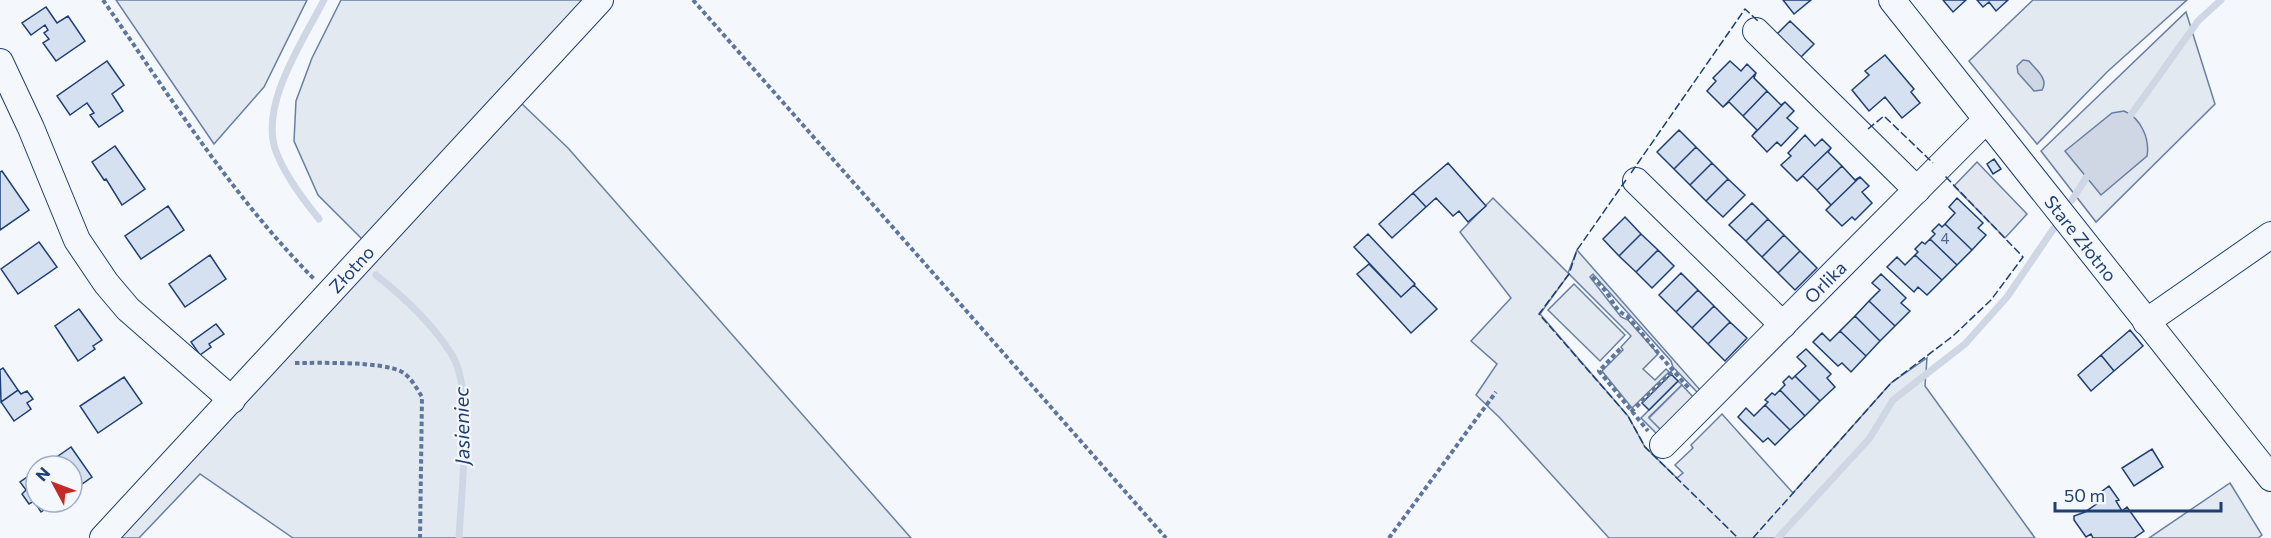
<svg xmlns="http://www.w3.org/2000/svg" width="2271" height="538" viewBox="0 0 2271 538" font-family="Commissioner,sans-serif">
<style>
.green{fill:#e3e9f0;stroke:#687fa3;stroke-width:1.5}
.parking{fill:#e3e8f0;stroke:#687fa3;stroke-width:1.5}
.water{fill:#cfd7e4;stroke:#687fa3;stroke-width:1.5}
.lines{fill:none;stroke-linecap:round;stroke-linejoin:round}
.stream{stroke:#cfd7e4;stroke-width:7}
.building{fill:#d5e0f0;stroke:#1d3f73;stroke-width:1.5}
.minor-casing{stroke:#1d3f73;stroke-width:28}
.path{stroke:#5e769c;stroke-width:4;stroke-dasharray:4.5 3;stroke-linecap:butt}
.minor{stroke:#f4f7fb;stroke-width:26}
.fence{stroke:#1d3f73;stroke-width:1.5;stroke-dasharray:8 3;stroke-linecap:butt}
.labels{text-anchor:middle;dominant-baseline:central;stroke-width:4.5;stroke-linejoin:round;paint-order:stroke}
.number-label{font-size:15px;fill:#4b6792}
.street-label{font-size:18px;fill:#1d3f73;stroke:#f4f7fb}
.water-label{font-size:20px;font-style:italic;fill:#1d3f73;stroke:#f4f7fb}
</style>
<rect width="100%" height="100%" fill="#f4f7fb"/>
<!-- green -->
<path class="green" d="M116 0H307L264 87 214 144Z
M341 0H585L364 241 318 195 294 141 296 101 312 58Z
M2033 0H2187L2107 72 2037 144 1969 61Z
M2186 12 2215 104 2096 222 2041 151Z
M520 102 568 148 911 538H293L200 474 139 538H117Z
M1493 198 1568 273 1577 250 1701 391 1698 393 1673 367 1671 361 1593 274 1590 277 1621 317 1628 320 1658 354 1643 369 1655 380 1666 369 1669 372 1632 408 1602 371 1623 350 1621 347 1631 336 1569 274 1540 314 1628 416 1645 447 1677 478 1683 473 1675 465 1693 448 1691 445 1722 414 1793 493 1891 383 1927 358 1925 386 2035 538H1609L1500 418 1476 395 1497 364 1471 341 1511 298 1460 232Z
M1574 284 1625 335 1600 361 1548 310Z
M1678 381 1682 385 1649 417 1662 431 1657 434 1641 418Z
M2230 483 2262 535 2258 538H2149Z"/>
<!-- parking -->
<path class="parking" d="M1977 162 2027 214 2005 238 1954 186Z
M1682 385 1694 398 1662 431 1649 418Z"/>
<!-- water -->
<path class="water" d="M2023 60 2029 61C2036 70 2049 79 2042 90L2034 91 2018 73 2017 66Z
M2124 111C2141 118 2150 139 2147 156L2101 195 2065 151 2112 113Z"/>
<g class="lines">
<!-- stream -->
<path class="stream" d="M2128 119 2198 21 2221 0
M2072 200 2090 172
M319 219C303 199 287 178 277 154 257 108 303 41 324 0
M376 275C405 298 433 324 452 355 474 389 461 495 459 538
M1778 538 1869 439 1893 400 1965 344 2007 297 2054 228"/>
</g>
<!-- building -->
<path class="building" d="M1783 0H1811L1794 14Z
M1943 0H1966L1953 12Z
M1977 0H2008L1996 11 1989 2 1983 7Z
M46 7 57 23 68 16 85 41 56 61 43 43 49 39 44 33 48 30 45 25 31 35 22 23Z
M1790 21 1814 44 1800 58 1776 35Z
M1885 55 1914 89 1911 92 1920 103 1902 118 1885 97 1869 111 1852 90 1869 75 1865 71Z
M107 61 124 85 112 94 123 111 99 127 90 115 94 113 87 103 70 115 57 96Z
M1730 61 1741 71 1747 64 1756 73 1723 107 1707 91 1716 81 1713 78Z
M1756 73 1754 78 1767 91 1743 116 1729 102 1723 107Z
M1767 91 1781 105 1785 102 1752 136 1757 130 1743 116Z
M1785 102 1794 111 1787 118 1798 128 1781 146 1777 142 1767 152 1752 136Z
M1679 130 1696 147 1674 169 1657 152Z
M1805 135 1815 146 1822 139 1831 148 1797 181 1781 165 1791 156 1788 153Z
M115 146 145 189 122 205 106 179 104 180 92 162Z
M1696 147 1712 163 1690 185 1674 169Z
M1831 148 1828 152 1842 166 1817 190 1803 176 1797 181Z
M1994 159 2001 169 1993 174 1987 164Z
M1448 163 1486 206 1468 222 1459 211 1453 216 1436 198 1426 207 1413 193Z
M1712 163 1728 179 1706 201 1690 185Z
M1842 166 1855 180 1860 177 1826 210 1831 205 1817 190Z
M2 171 29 210 0 230V172Z
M1860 177 1869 186 1862 192 1872 203 1855 220 1852 217 1842 226 1826 210Z
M1728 179 1745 195 1723 217 1706 201Z
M1413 193 1426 207 1392 238 1379 224Z
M1957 198 1983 223 1978 228 1986 235 1972 250 1945 224 1955 213 1949 207Z
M1752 203 1768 219 1746 241 1729 225Z
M168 206 184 230 141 259 125 236Z
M1625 217 1641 234 1619 256 1603 239Z
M1768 219 1784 235 1762 257 1746 241Z
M1939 224 1942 227 1945 224 1972 250 1957 265 1930 239 1935 234 1932 231Z
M1368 234 1415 284 1401 297 1354 247Z
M1641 234 1658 250 1636 272 1619 256Z
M1784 235 1800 251 1778 273 1762 257Z
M1930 239 1957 265 1942 280 1915 255 1918 252 1915 249 1922 242 1925 244Z
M39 242 57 267 18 294 1 269Z
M1658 250 1674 266 1652 288 1636 272Z
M1800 251 1817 268 1795 290 1778 273Z
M210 255 226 279 185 307 169 284Z
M1915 255 1942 280 1927 295 1918 287 1914 292 1887 267 1897 257 1905 265Z
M1369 264 1401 297 1414 285 1437 309 1411 333 1357 274Z
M1681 273 1698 290 1676 312 1659 295Z
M1881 274 1906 298 1901 303 1910 311 1895 326 1869 301 1880 290 1872 283Z
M1698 290 1714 306 1692 328 1676 312Z
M1869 301 1895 326 1880 341 1855 316Z
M1714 306 1730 322 1708 344 1692 328Z
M79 309 102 340 93 346 95 349 78 361 55 326Z
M1855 316 1880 341 1866 356 1840 331Z
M1730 322 1747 338 1725 361 1708 344Z
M216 324 224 334 209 344 211 347 200 355 191 342Z
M2130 330 2143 346 2114 371 2101 355Z
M1840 331 1866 356 1851 372 1842 363 1838 366 1813 342 1822 333 1830 341Z
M1806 349 1831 374 1827 378 1835 387 1820 401 1795 376 1806 366 1797 357Z
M2101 355 2114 371 2091 391 2078 375Z
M3 368 18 390 1 402 0 370Z
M1671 374 1678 381 1649 410 1642 403Z
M1789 376 1792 379 1795 376 1820 401 1805 416 1780 390 1785 385 1783 382Z
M124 377 142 403 98 433 80 406Z
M18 390 21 394 27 391 33 399 27 403 31 409 14 421 1 402Z
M1780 390 1805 416 1790 430 1765 405 1768 402 1765 400 1772 393 1775 395Z
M1765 405 1790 430 1775 445 1768 438 1763 442 1738 417 1746 408 1754 416Z
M71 447 92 477 72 491V466H44Z
M2152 449 2163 467 2134 486 2122 468Z
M36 471V502H55L41 512 34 501 29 504 22 494 26 490 20 482Z
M2109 486 2119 500 2116 501 2122 511 2127 507 2144 531 2134 538H2093L2091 534 2086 537 2074 520V516L2085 512 2105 498 2101 492Z"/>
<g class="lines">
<!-- minor casing -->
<g class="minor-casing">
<g id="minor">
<path id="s1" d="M1892 0 2271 478"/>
<path d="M1756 31 1917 190"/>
<path d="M0 62 31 128 77 240 106 283 128 309 232 400"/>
<path d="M1636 181 1783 325"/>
<path d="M2146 322 2271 235"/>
<path id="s2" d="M1663 445 1986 120"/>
<path id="s3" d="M103 538 600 0"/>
</g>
</g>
<!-- path -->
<path class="path" d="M103 0C169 95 232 196 314 279
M693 0 1166 538
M1592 277C1597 282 1603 287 1607 293 1613 302 1616 311 1627 316 1648 340 1667 365 1689 388
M1620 349 1599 371 1648 431
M295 363C318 363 383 361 402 372 411 377 417 389 422 397L420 538
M1631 412 1673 371
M1389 538 1496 392"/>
<!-- minor -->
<use href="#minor" class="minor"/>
<!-- fence -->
<path class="fence" d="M1868 129 1884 116 1933 163
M1631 173 1745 9 1759 22
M1626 180 1577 250 1569 274 1539 314 1628 416 1645 447 1738 538
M1753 538 1891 383 1953 336 1991 300 2023 257 1945 176"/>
</g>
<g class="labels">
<!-- number labels -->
<g class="number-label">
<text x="1945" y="238">4</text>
</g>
<!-- street labels -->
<g class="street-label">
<text stroke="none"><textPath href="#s1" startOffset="304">Stare Złotno</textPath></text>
<text stroke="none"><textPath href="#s3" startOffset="366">Złotno</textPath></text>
<text stroke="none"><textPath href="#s2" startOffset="230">Orlika</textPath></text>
</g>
<!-- water labels -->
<g class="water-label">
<text transform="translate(461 426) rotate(-91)">Jasieniec</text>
</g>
</g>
<!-- north arrow -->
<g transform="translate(54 484) rotate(311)"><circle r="28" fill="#f4f7fb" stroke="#9eadc5" stroke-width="1.5"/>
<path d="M0-4.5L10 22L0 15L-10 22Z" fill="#c62828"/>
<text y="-9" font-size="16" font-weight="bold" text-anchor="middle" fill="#1d3f73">N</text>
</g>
<!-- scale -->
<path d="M2055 502v9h166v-9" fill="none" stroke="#1d3f73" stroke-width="3"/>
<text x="2064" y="502" font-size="18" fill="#1d3f73" stroke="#f4f7fb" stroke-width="4.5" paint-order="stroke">50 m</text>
</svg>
